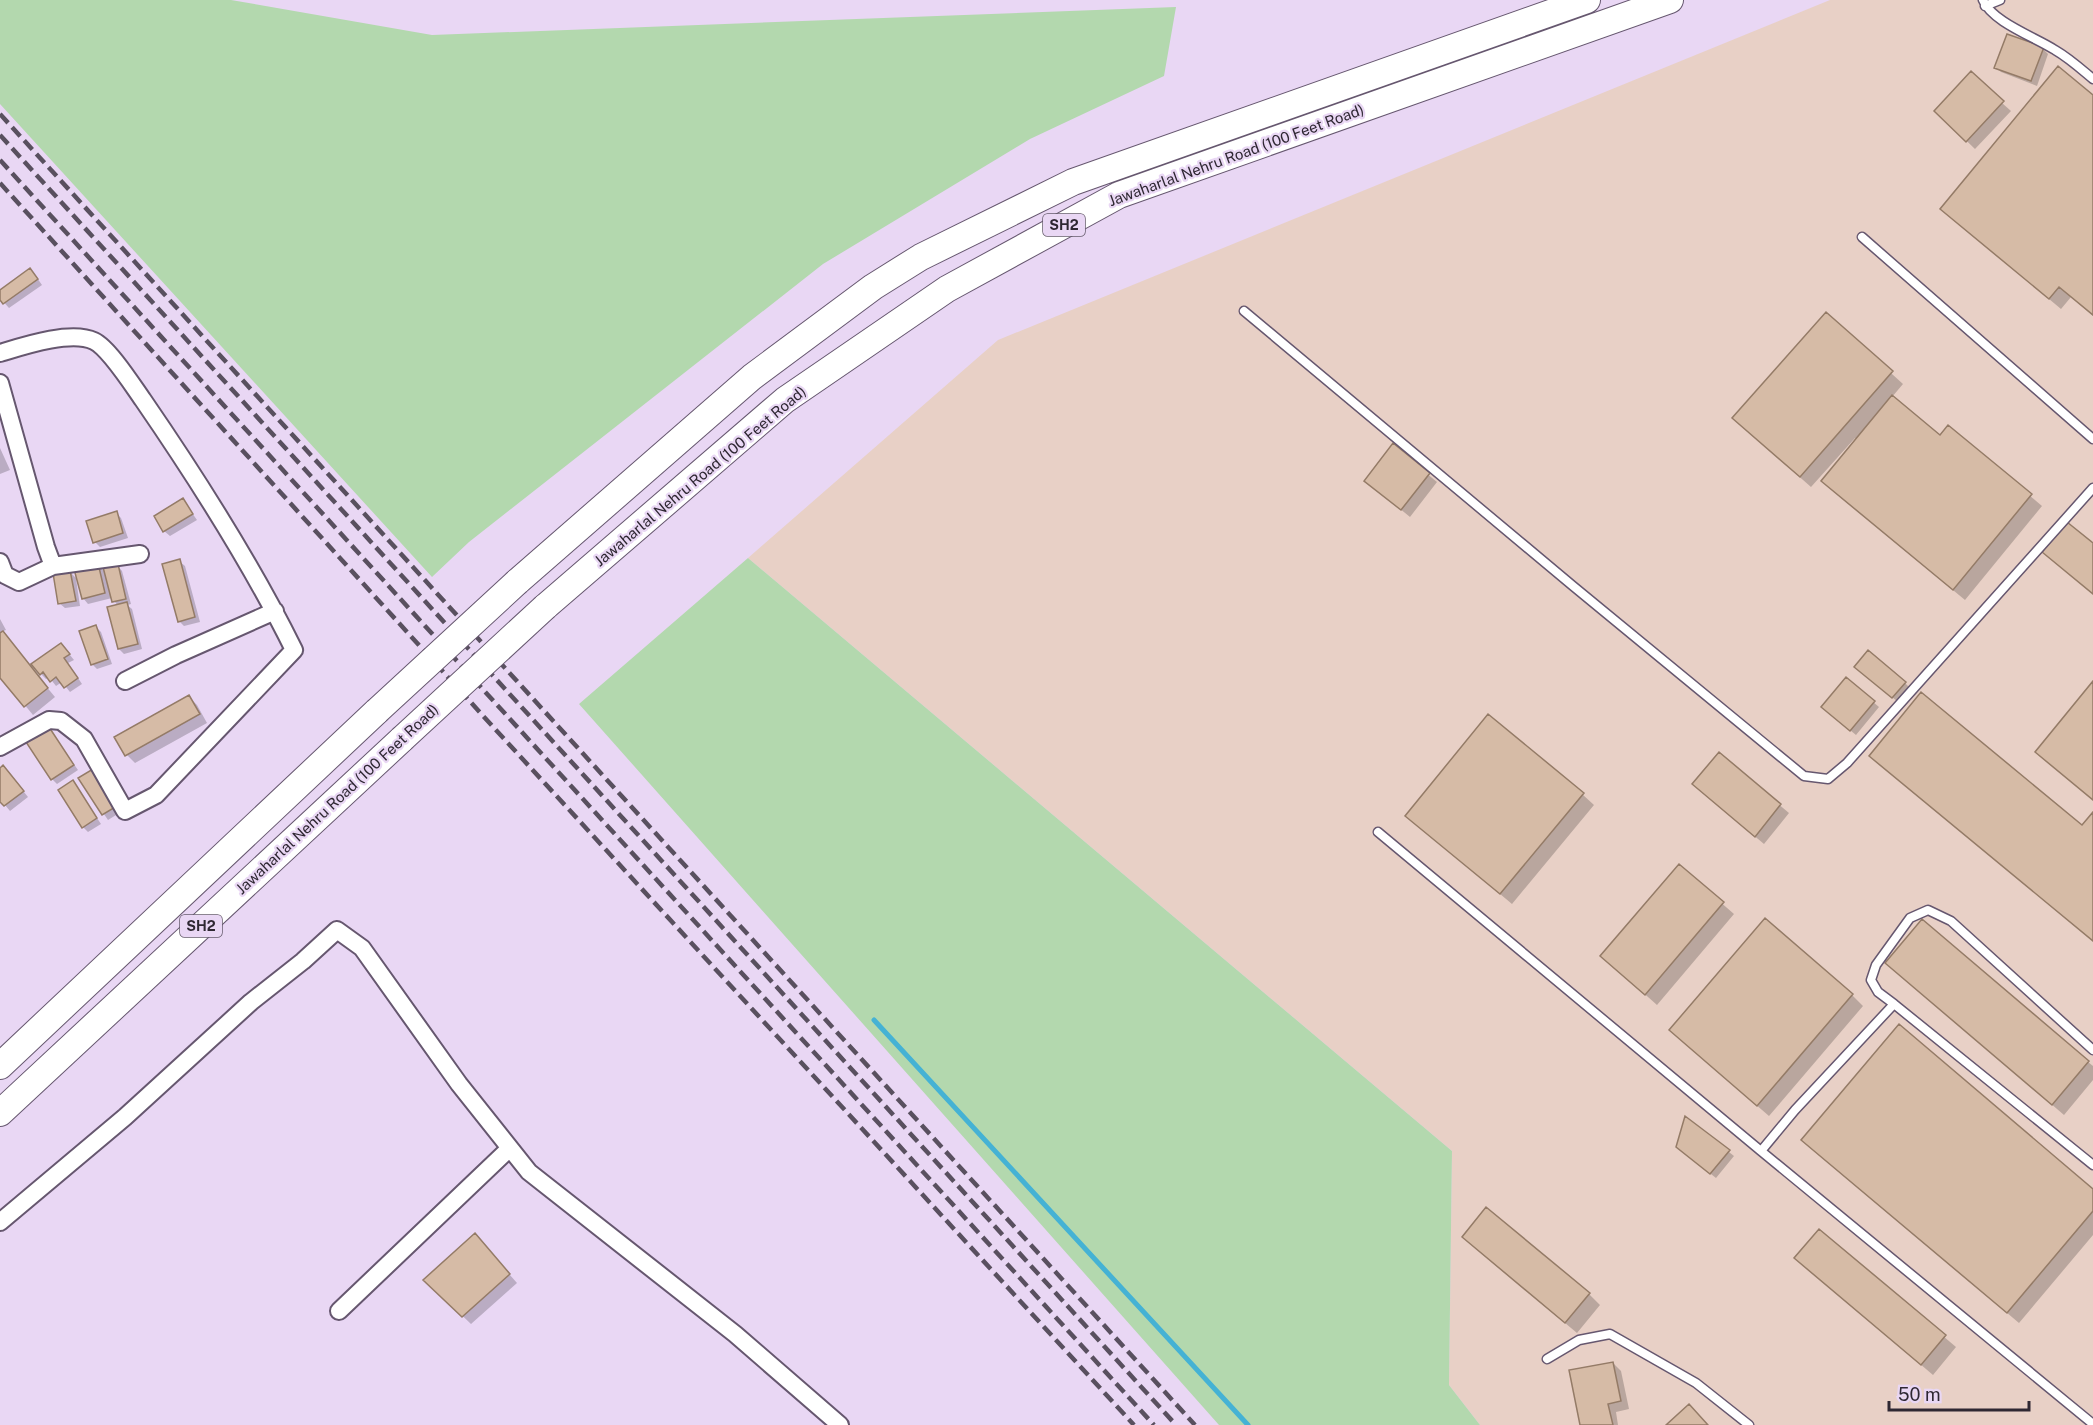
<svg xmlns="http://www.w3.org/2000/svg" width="2093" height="1425" viewBox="0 0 2093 1425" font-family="'Public Sans',sans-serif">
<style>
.industrial{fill:#e8d0c6}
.green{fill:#b3d8ae}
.shadow{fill:#0003}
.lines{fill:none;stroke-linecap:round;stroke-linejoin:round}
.stream{stroke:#45b2d4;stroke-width:5}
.building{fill:#d6bba6;stroke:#947b67;stroke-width:1.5}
.service-casing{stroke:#66576f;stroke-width:11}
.minor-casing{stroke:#66576f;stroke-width:20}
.primary-casing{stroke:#66576f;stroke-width:28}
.service{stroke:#fff;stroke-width:8}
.minor{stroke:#fff;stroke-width:16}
.primary{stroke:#fff;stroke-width:26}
.rail{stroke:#59505f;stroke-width:4.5;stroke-dasharray:12 6;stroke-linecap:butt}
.primary-bridge-casing{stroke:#66576f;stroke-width:28;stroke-linecap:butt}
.primary-bridge{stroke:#fff;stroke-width:26}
.labels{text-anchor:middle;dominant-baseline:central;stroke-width:4.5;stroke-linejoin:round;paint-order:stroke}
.shield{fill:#e9d7f4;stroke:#665c6c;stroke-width:1.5}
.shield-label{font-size:14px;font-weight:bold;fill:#2e2732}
.street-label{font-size:15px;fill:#2e2732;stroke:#e9d7f4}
</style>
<rect width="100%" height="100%" fill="#e9d7f4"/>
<!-- industrial -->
<path class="industrial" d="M1830 0H2093V1425H1480L1449 1385 1452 1151 748 558 998 340Z"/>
<!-- green -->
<path class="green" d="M0 0H231L432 35 1176 7 1164 76 1030 139 823 264 469 542 432 577 0 104Z
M748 558 1452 1151 1449 1385 1480 1425H1219L579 704Z"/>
<!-- shadow -->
<path class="shadow" d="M2043 49 2048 54 2037 86 2001 72 1996 67Z
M2093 97V316L2071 297 2061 309 1942 209Z
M2002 103 2011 111 1975 149 1944 119Z
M35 275 42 285 9 308 0 298V292Z
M1826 314 1903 384 1892 397 1940 437 1948 427 2042 506 1965 600 1834 492 1857 440 1855 438 1811 487 1745 429Z
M1393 446 1437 482 1410 517 1366 481Z
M0 448 10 470 0 474Z
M183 500 197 520 170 536 164 531Z
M116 513 121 518 128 538 100 547 95 542Z
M179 561 185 566 200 622 184 626 179 621Z
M97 564 106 573 117 565 122 571 131 604 127 605 132 609 142 649 124 654 119 649 118 606 112 598 88 604 83 598Z
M70 572 77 579H76L80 606 65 608 59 603Z
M0 619 6 630 1 632 55 697 33 715 0 675Z
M96 627 101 632 112 664 97 669 92 664Z
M66 650 74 660 68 663 82 684 70 692 62 682 56 686 49 677 46 679 41 674Z
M1862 672 1905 683 1910 688 1898 702Z
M1846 679 1879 707 1856 735 1828 712Z
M189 697 197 705 207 723 135 763 127 755 116 738Z
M49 729 78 770 57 784 52 779Z
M1719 754 1789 813 1764 844 1702 792Z
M1871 756 2082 827 2093 814V941Z
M0 769 8 772 28 797 10 811 0 799Z
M80 779 121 812 108 820Z
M73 782 101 824 88 832 83 827Z
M1582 794 1594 805 1512 904 1407 816Z
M1679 866 1734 914 1657 1005 1602 956Z
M1887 963 2088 1062 2093 1066V1080L2064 1115Z
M1852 995 1863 1006 1769 1116 1682 1041Z
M1686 1118 1734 1156 1716 1178 1683 1152Z
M1814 1150 2093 1191V1235L2019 1323Z
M1819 1231 1956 1347 1933 1375 1796 1258Z
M483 1244 517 1283 471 1324 425 1280Z
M1475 1248 1589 1294 1600 1305 1577 1333Z
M1613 1363 1621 1371 1629 1409 1616 1412 1618 1425H1582Z"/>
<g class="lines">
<!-- stream -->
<path class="stream" d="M874 1020 1248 1425"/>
</g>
<!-- building -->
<path class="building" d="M2007 34 2044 47 2031 81 1994 68Z
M2058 66 2093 95V315L2059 287 2049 299 1940 209Z
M1971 71 2004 101 1966 142 1934 111Z
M30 268 38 279 3 304 0 300V290Z
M1826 312 1893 371 1800 477 1732 418Z
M1892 395 1940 435 1948 425 2032 494 1953 590 1821 481Z
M1393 443 1430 473 1401 510 1364 481Z
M183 498 193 514 163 532 154 516Z
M117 511 123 533 93 543 86 521Z
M2067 522 2093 543V594L2042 552Z
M180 559 195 617 178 622 162 564Z
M98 563 105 593 82 599 74 569Z
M118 564 126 599 112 602 103 567Z
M70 570 76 601 58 604 53 573Z
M127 602 138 644 118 649 107 607Z
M96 625 108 659 91 665 79 631Z
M3 631 48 688 24 707 0 678V633Z
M61 643 70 654 64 658 78 678 64 688 56 677 50 682 43 672 40 675 31 664Z
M1868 650 1906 682 1892 698 1854 667Z
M1846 677 1875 701 1850 731 1821 707Z
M2093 681V800L2035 752Z
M1921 692 2082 825 2093 812V941L1869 756Z
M189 695 200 714 125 756 114 737Z
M1488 714 1584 793 1500 894 1405 816Z
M49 727 74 765 51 780 26 742Z
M1719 752 1781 804 1755 837 1692 784Z
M3 765 24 791 4 806 0 802V768Z
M93 769 117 806 102 815 78 778Z
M73 780 97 818 82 828 58 790Z
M1679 864 1724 902 1645 995 1600 956Z
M1765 918 1853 994 1757 1106 1669 1030Z
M1922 919 2089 1061 2052 1105 1885 963Z
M1899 1024 2093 1189V1211L2007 1313 1801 1140Z
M1685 1116 1730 1150 1710 1174 1676 1147Z
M1486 1207 1590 1293 1565 1323 1462 1237Z
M1819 1229 1946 1335 1921 1365 1794 1258Z
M475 1233 510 1274 462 1317 423 1280Z
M1613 1362 1621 1401 1608 1404 1613 1425H1580L1569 1370Z
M1689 1404 1708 1425H1666Z"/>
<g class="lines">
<!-- service casing -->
<g class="service-casing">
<path id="service" d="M1983 0C1992 22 2035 37 2055 50 2069 58 2081 69 2093 79
M1985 6 2000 0
M1862 237 2093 439
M1244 311 1573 586 1804 776 1828 779 1847 763 2093 488
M1378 832 1761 1151 2093 1424
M1894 1004 1878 992 1871 980 1876 965 1910 918 1928 910 1951 921 2093 1050
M1761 1151 1795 1110 1894 1004 2093 1165
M1547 1359 1579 1340 1610 1334 1696 1383 1749 1425"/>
</g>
<!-- minor casing -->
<g class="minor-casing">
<path id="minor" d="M0 353C23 346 71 330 94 341 109 348 133 386 143 400 198 480 251 563 294 650L156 795 125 811 84 739 61 721 49 720 0 747
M0 383 46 547 53 566 140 554
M0 562 5 575 19 582 53 566
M125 681 176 655 275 611
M0 1222 125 1117 251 1002 303 961 337 930 362 948 459 1084 529 1172 735 1334 840 1425
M339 1311 510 1148"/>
</g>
<!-- primary casing -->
<g class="primary-casing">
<path id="primary" d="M517 582 752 377 873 287 921 257 1073 182 1587 0
M545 607 785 400 947 289 1119 195 1670 0
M0 1066 377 711
M0 1113 402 739"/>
</g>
<!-- service -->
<use href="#service" class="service"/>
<!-- minor -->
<use href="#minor" class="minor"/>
<!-- primary -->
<use href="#primary" class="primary"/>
<!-- rail -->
<path class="rail" d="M0 114 1195 1425
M0 135 1176 1425
M0 160 1154 1425
M0 183 495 729 1134 1425"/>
<!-- primary-bridge casing -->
<g class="primary-bridge-casing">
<path id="primary-bridge" d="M377 711 517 582
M402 739 545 607"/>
</g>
<!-- primary-bridge -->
<use href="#primary-bridge" class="primary-bridge"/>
</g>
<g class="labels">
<!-- shield labels -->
<g class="shield">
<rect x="1043" y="214" width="42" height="22" rx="4.5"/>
<rect x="180" y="915" width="42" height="22" rx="4.5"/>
</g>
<g class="shield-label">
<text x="1064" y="225">SH2</text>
<text x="201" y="926">SH2</text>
</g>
<!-- street labels -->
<g class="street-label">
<text transform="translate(1236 155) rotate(-20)">Jawaharlal Nehru Road (100 Feet Road)</text>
<text transform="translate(700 476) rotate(-40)">Jawaharlal Nehru Road (100 Feet Road)</text>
<text transform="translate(337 799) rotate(-43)">Jawaharlal Nehru Road (100 Feet Road)</text>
</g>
</g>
<!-- scale -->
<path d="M1889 1401v9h140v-9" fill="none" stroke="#2e2732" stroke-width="3"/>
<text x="1898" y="1401" font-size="18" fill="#2e2732" stroke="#e9d7f4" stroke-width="4.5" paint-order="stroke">50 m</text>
</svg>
